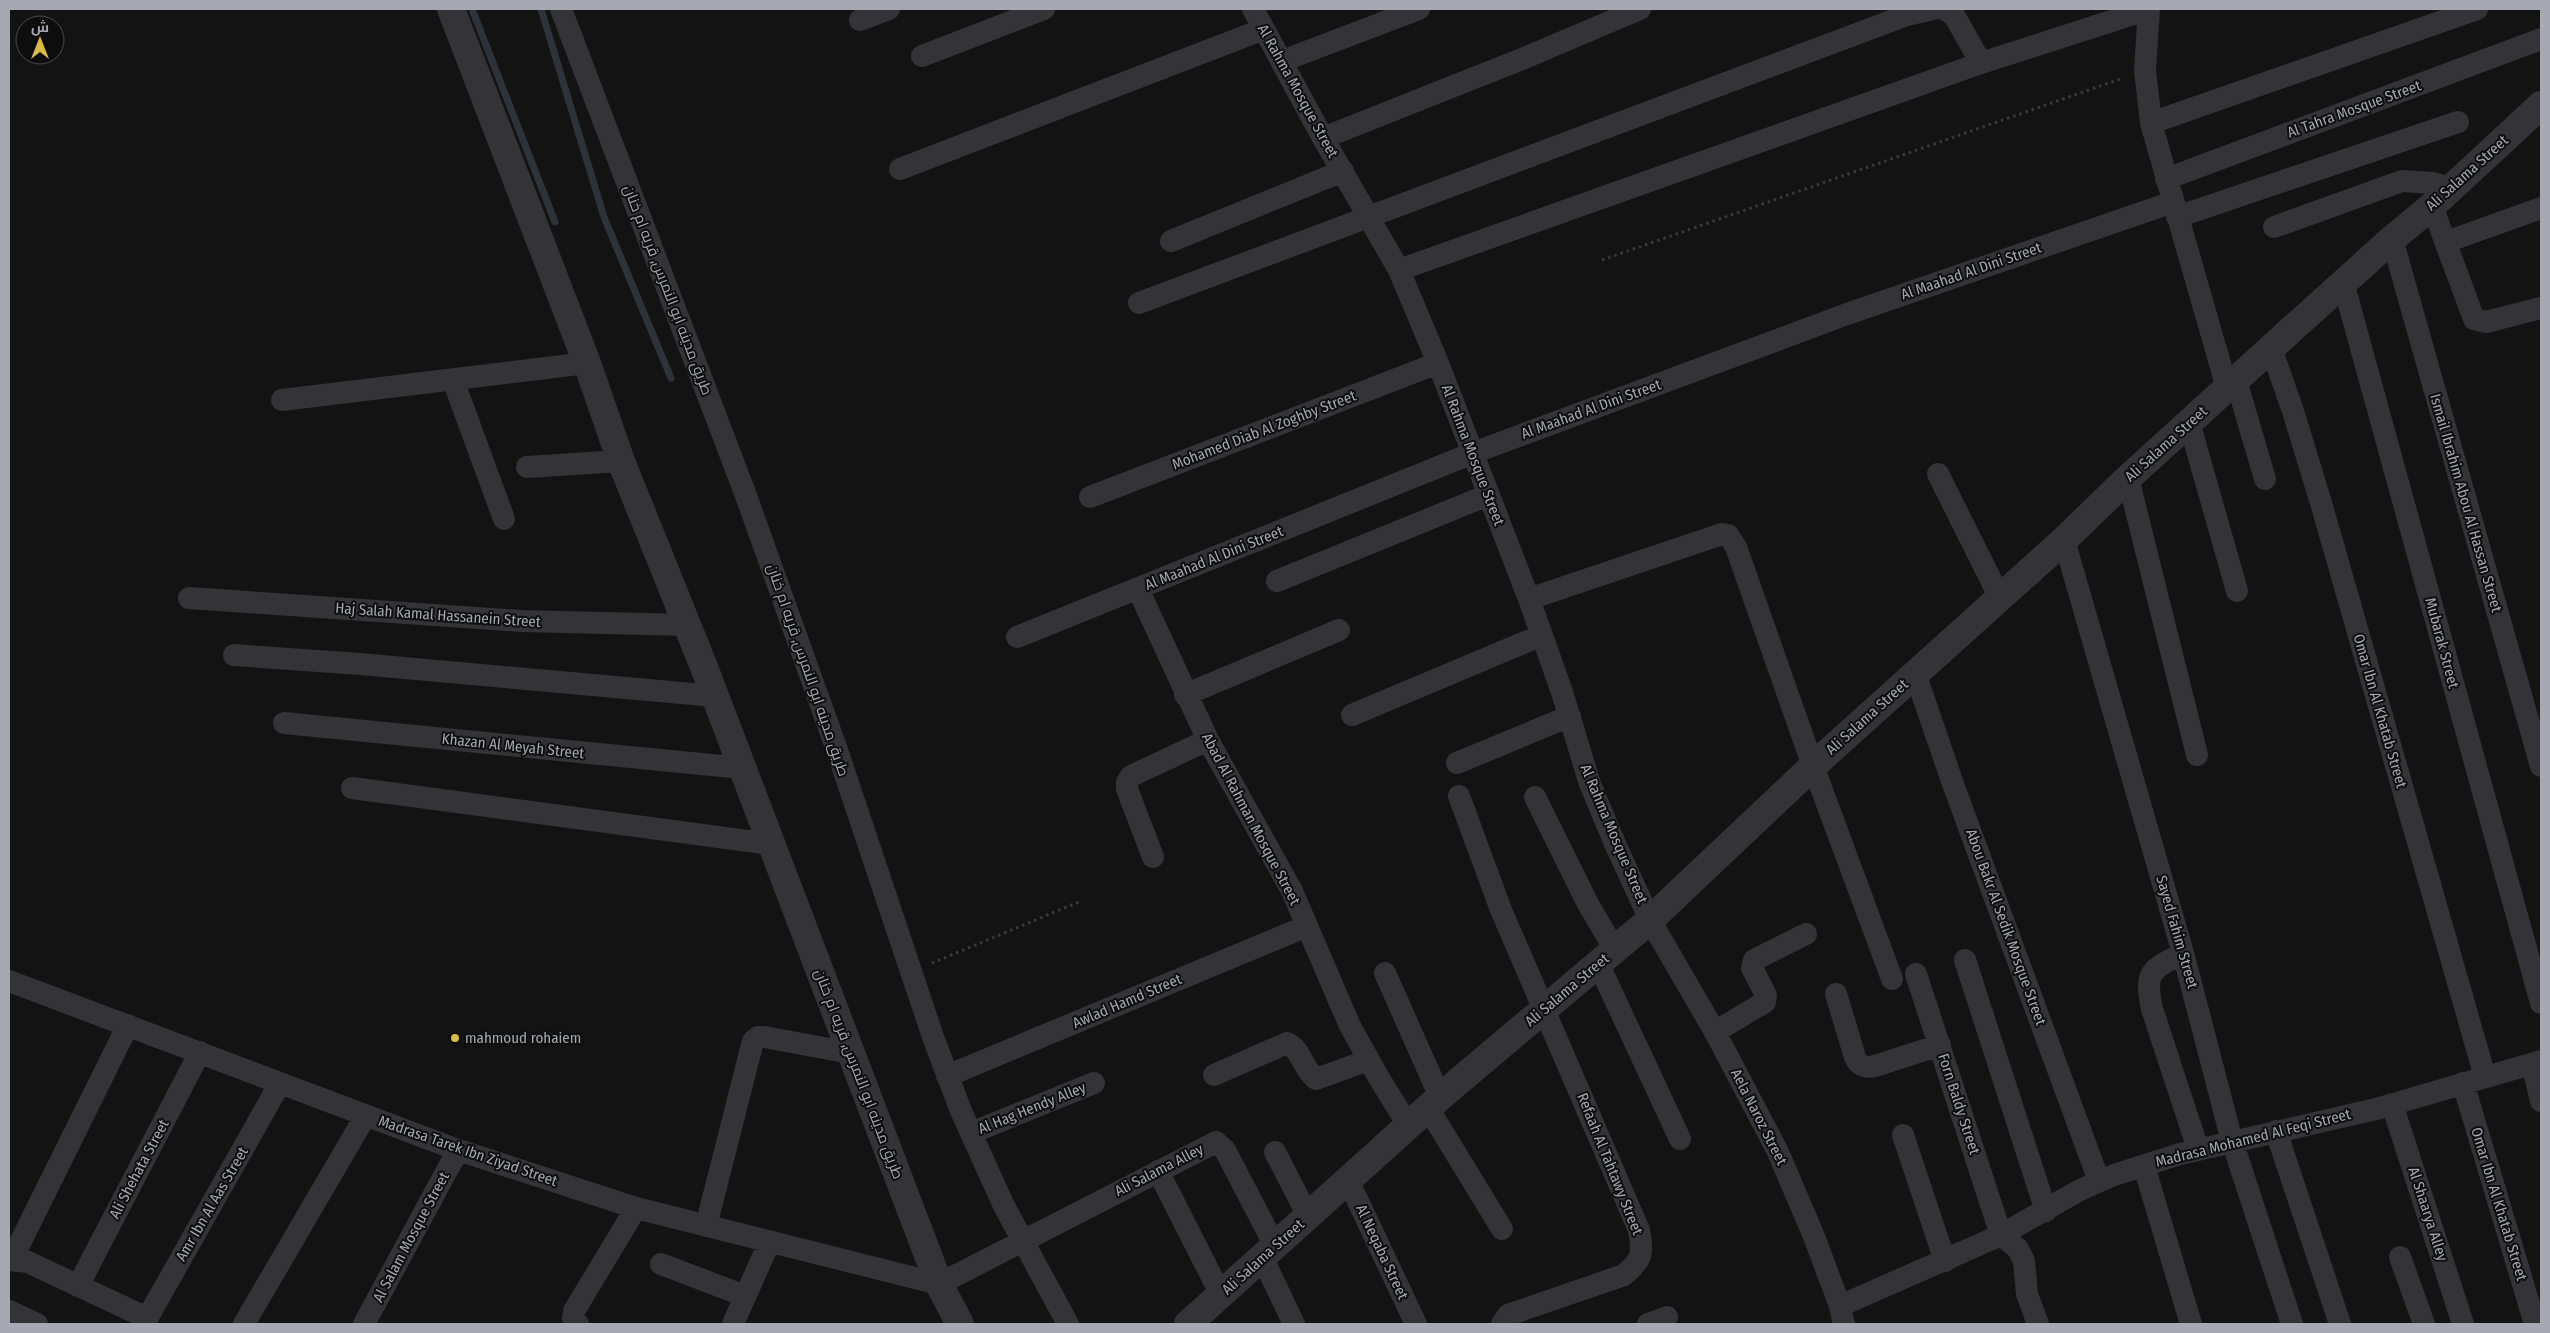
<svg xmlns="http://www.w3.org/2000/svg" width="2550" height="1333" viewBox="0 0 2550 1333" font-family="'Fira Sans Condensed',Cairo,sans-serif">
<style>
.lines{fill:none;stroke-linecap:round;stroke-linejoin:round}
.stream{stroke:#2e333b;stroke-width:7}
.path{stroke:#3a3b3f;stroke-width:3;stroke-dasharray:2.5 4;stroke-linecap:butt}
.minor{stroke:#343438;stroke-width:22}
.tertiary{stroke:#343438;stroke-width:28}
.poi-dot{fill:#d9bb45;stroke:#0e0e0f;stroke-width:2}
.labels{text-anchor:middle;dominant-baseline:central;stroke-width:4;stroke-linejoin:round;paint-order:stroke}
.street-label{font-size:15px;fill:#a6a8b2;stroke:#0e0e0f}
.poi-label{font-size:15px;fill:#a6a8b2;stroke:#0e0e0f;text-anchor:start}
</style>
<rect width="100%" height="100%" fill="#131314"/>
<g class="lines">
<!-- stream -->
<path class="stream" d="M472 9 555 222
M541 9 604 217 671 378"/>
<!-- path -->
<path class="path" d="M1602 260 2123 78
M932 963 1079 902"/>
<!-- minor -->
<path class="minor" d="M561 9 745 493 837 750 933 1037 961 1111 1004 1206 1068 1324
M1253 9 1323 138 1399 270 1438 363 1529 599 1562 692 1590 784 1616 846 1650 920 1715 1032 1778 1152 1813 1234 1840 1306 1844 1324
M1944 9 1954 15 1981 63
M2149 9 2145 70 2151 123 2227 388
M860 20 889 9
M922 56 1044 9
M1282 61 1419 9
M2151 123 2477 9
M1323 138 1527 57 1640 9
M900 169 1264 29
M2166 179 2541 39
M2432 206 2474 319 2486 322 2541 308
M2177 217 2458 122
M2274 227 2402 181 2433 183 2451 188
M2392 239 2541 766
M1171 241 1343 171
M2446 242 2541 208
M1399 270 1981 63 2149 9
M2343 282 2541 1003
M1139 303 1907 15 1933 9
M2271 348 2293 411 2321 503 2485 1077
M453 380 504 519
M2236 380 2265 479
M282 400 587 363
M2189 422 2237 591
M527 467 621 461
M1938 474 1999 596
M2128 478 2197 755
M1090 497 1438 363
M2064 540 2183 953 2232 1141 2292 1324
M1277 581 1488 495
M1138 589 1208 740 1292 891 1350 1026 1379 1078 1408 1125
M189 598 522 621 687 625
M1529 599 1722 534 1728 535 1736 547 1813 766 1892 979
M1017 637 1473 453 1847 314 2173 202
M234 655 360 664 715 696
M1915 673 1953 784 2099 1181
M1185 695 1339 630
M1352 715 1542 635
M284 723 742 768
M1457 763 1570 716
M352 788 771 844
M1459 796 1501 910 1639 1230C1643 1254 1643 1259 1624 1275L1508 1315 1502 1324
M1535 797 1588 904 1615 950
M1153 857 1127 789V782L1131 776 1208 740
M2183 953C2151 970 2144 971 2152 1009L2198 1149
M1965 960 2046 1211
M1598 963 1680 1139
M1385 973 1440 1097
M1916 974 2001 1235 2018 1249 2024 1261 2027 1294 2038 1324
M9 981 458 1150 636 1208 939 1284 1216 1142 1225 1150 1275 1246
M1836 994 1855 1057C1859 1067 1865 1068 1875 1066L1940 1045
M1715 1032 1765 1002 1766 995 1752 968 1754 960 1806 934
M2532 1064 2541 1101
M1214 1075 1287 1043C1302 1050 1303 1070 1316 1079L1369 1060
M947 1076 1307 926
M2463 1083 2535 1324
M2392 1104 2463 1324
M1428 1108 1502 1229
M2276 1131 2340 1324
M971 1133 1094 1083
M1903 1135 1945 1261
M1275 1152 1308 1216
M2144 1166 2191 1324
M1158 1171 1221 1295
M1348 1180 1416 1324
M706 1226 753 1041 758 1037H764L851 1053
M1262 1257 1294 1324
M2400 1257 2424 1324
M12 1259 128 1025
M9 1260 28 1262 147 1318
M661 1264 745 1296
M78 1286 200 1052
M1840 1306 2001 1235 2080 1190 2114 1175 2180 1154 2376 1109 2541 1061
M9 1311 37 1324
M144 1324 280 1083
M244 1324 366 1115
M364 1324 458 1150
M578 1324 573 1319 574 1311 636 1208
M733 1324 769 1243
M1648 1324 1667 1317"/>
<!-- tertiary -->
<path class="tertiary" d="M451 9 587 363 621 461 704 667 939 1284 960 1324
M1188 1324 1440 1097 1650 920 1813 766 2064 540 2128 478 2271 348 2392 239 2432 206 2541 105"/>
</g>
<!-- markers -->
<circle class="poi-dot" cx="455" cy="1038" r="5"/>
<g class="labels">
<!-- street labels -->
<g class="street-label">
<text transform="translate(1298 91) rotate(61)">Al Rahma Mosque Street</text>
<text transform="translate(2354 109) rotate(-20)">Al Tahra Mosque Street</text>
<text transform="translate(2467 173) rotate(-42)">Ali Salama Street</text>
<text transform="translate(1971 271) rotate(-19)">Al Maahad Al Dini Street</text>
<text transform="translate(668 290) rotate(69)">طريق مدينه ابو النمرس, قريه ام خنان</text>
<text transform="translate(1591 409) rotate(-20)">Al Maahad Al Dini Street</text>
<text transform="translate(1264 430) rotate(-21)">Mohamed Diab Al Zoghby Street</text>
<text transform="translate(2166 444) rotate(-42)">Ali Salama Street</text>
<text transform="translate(1473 455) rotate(69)">Al Rahma Mosque Street</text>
<text transform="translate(2466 503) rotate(74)">Ismail Ibrahim Abou Al Hassan Street</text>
<text transform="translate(1214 558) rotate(-22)">Al Maahad Al Dini Street</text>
<text transform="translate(438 615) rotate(4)">Haj Salah Kamal Hassanein Street</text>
<text transform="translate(2442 643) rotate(75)">Mubarak Street</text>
<text transform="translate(808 670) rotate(71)">طريق مدينه ابو النمرس, قريه ام خنان</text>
<text transform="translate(2380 711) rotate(74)">Omar Ibn Al Khatab Street</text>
<text transform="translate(1867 717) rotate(-42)">Ali Salama Street</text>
<text transform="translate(513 746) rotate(6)">Khazan Al Meyah Street</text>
<text transform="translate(1251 819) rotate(62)">Abad Al Rahman Mosque Street</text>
<text transform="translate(1614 834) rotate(67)">Al Rahma Mosque Street</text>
<text transform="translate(2006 927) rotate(70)">Abou Bakr Al Sedik Mosque Street</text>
<text transform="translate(2177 932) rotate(74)">Sayed Fahim Street</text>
<text transform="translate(1567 990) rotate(-40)">Ali Salama Street</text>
<text transform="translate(1127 1001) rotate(-23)">Awlad Hamd Street</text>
<text transform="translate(859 1074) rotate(69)">طريق مدينه ابو النمرس, قريه ام خنان</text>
<text transform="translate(1959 1104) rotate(72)">Forn Baldy Street</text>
<text transform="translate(1032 1108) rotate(-22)">Al Hag Hendy Alley</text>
<text transform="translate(1759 1117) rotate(63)">Aela Naroz Street</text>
<text transform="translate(2253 1138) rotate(-14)">Madrasa Mohamed Al Feqi Street</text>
<text transform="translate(468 1151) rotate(19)">Madrasa Tarek Ibn Ziyad Street</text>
<text transform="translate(1610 1164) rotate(68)">Refaah Al Tahtawy Street</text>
<text transform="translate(139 1169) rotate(-62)">Ali Shehata Street</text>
<text transform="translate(1159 1170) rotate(-27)">Ali Salama Alley</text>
<text transform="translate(212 1204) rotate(-60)">Amr Ibn Al Aas Street</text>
<text transform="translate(2499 1204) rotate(73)">Omar Ibn Al Khatab Street</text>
<text transform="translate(2428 1214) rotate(72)">Al Shaarya Alley</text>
<text transform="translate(411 1237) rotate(-62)">Al Salam Mosque Street</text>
<text transform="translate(1382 1252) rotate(65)">Al Neqaba Street</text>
<text transform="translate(1263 1257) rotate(-42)">Ali Salama Street</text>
</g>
<!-- poi labels -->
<g class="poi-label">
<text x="465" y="1038">mahmoud rohaiem</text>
</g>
</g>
<!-- border -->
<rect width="2550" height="1333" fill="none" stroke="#a6a8b2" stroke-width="20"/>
<!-- north arrow -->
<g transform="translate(40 40)"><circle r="24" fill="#0e0e0f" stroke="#4b4c50"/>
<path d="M0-4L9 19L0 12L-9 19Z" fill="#d9bb45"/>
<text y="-8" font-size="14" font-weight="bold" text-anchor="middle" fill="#a6a8b2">ش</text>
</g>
</svg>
